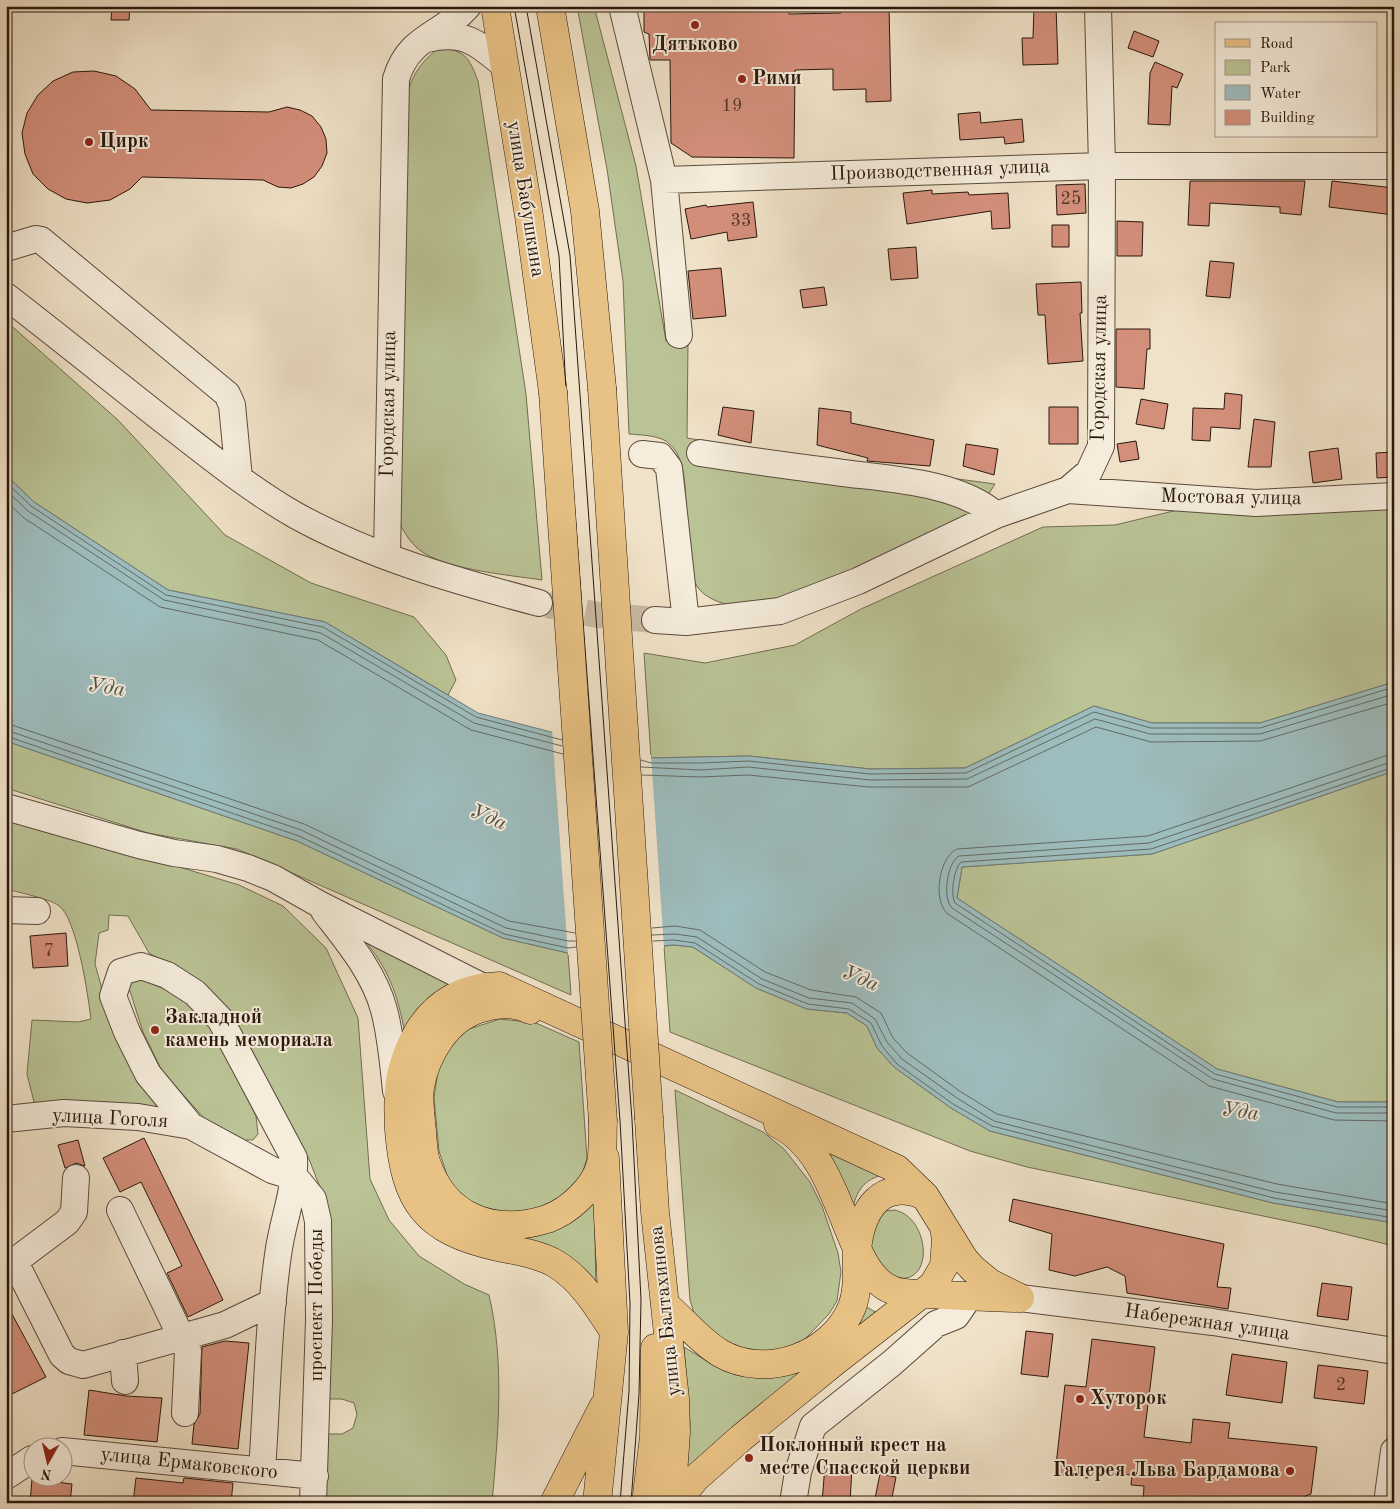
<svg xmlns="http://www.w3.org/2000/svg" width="1400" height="1509" viewBox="0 0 1400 1509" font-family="'Old Standard TT',serif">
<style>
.green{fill:#bac395;stroke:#726d51}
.water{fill:#9dbcbd;stroke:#6f7a77}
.pier{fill:#f0e2c8}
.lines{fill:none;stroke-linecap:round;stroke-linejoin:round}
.shore{stroke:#636a65;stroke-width:1}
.building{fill:#d48f7b;stroke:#29170d}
.minor-tunnel{stroke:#c8b9a3;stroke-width:26;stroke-dasharray:26 13;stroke-linecap:butt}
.minor-casing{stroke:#5b4a3c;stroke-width:28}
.major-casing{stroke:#29170d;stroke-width:29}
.minor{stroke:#f5ecdb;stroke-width:26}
.major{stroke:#e8c184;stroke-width:28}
.tram{stroke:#29170d;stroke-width:1}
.major-bridge-casing{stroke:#29170d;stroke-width:29;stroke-linecap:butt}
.major-bridge{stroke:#e8c184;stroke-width:28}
.poi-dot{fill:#8f2418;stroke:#f5ecdb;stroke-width:2}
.labels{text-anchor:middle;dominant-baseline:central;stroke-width:4;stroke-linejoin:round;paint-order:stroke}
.number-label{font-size:18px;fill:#543528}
.poi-label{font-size:20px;font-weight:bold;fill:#29170d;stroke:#f5ecdb;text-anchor:start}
.street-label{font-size:20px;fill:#29170d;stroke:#f5ecdb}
.water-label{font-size:21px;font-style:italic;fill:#52514b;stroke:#f5ecdb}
</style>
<rect width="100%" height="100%" fill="#f0e2c8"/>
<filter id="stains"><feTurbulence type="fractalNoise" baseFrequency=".004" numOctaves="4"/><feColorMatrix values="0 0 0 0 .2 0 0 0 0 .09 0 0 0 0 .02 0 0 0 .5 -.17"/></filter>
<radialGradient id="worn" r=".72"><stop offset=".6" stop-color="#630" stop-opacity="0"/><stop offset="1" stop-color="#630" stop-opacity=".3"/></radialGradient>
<!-- green -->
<path class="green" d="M577 6H594L636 166 666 341 688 342 687 438 847 464 995 484C990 492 984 502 977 509 968 518 949 523 937 529 883 556 802 600 743 605 730 607 715 602 704 594 669 567 704 465 666 441 655 435 640 435 629 434L623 281 607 169Z
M439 48C466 50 469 58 478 81L526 394 542 580C509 575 451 570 424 553 412 546 406 535 399 523L408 91C414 72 423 60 439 48Z
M6 321 118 420 225 535 311 583 414 617 446 655 456 680 448 695 325 622 168 590 34 502 6 475Z
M1394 506V682L1260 723H1152L1094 706 965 768 870 769 749 756 651 758 644 653 705 663 795 645 861 609 1043 527 1115 525 1190 507Z
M6 741 297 841 503 938 568 953 571 995 237 849 148 833 6 788Z
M1394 771V1102H1338L1217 1069 957 898 962 867 1152 854Z
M6 815 239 885 283 906 326 948 358 1018 370 1179 389 1220 419 1256 464 1284 489 1295C505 1364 498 1434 492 1503H325V1434H342L353 1428 357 1414 354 1403 342 1399H323L321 1190 309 1159 235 1019 193 978 149 953 128 916 109 915 108 930 99 933 95 964 115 1036 174 1114 34 1102 27 1074 32 1020 78 1022 91 1019C88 996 77 917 58 905 49 899 18 892 6 889Z
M362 937 458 983 405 1034C397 992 389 970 362 937Z
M674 945 693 947 756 988 807 1009 847 1013 867 1026 877 1048 894 1067 951 1108 990 1131 1273 1203 1394 1223V1246L1316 1227 1027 1167 970 1151 670 1032 664 946Z
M131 978H139L180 996 214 1032 256 1116 258 1134 253 1140H245L204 1118 162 1071 143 1032 129 988Z
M500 1019 536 1023 579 1042 587 1158 581 1178 549 1207 498 1214 468 1202 449 1181 439 1151 434 1098 438 1070 444 1055 454 1040 469 1029Z
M675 1090 763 1132 784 1149 810 1182 822 1206 838 1253 841 1272 837 1301 829 1314 807 1337 795 1346 768 1354 725 1345 694 1313 690 1300Z
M817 1142 888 1174C867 1177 857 1188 853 1208Z
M594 1195 596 1287 518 1239 538 1233Z
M894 1210C931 1216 937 1293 889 1276L869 1245 870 1229 885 1211Z
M863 1305 879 1314 833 1349Z
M684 1347 715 1366 736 1373 812 1362 687 1468 690 1423Z"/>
<!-- water -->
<path class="water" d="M6 475 34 502 168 590 325 622 478 713 651 758 749 756 870 769 965 768 1094 706 1152 723H1260L1394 682V771L1152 854 962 867 957 898 1217 1069 1338 1102H1394V1223L1273 1203 990 1131 951 1108 894 1067 877 1048 867 1026 847 1013 807 1009 756 988 693 947 674 945 568 953 503 938 297 841 6 741Z"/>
<!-- pier -->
<path class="pier" d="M552 729 651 755 664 948 568 955Z"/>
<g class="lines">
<!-- shore -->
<path class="shore" d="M6 482 31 506 166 595 323 627 476 717 562 740
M6 490 28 511 164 600 321 633 474 723 562 746
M6 501 24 518 160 607 318 640 471 730 563 754
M6 723 304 824 509 921 575 933
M6 730 301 830 506 928 568 941H576
M6 736 299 836 504 934 568 948 576 947
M1394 753 1148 836 957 849C939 857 932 901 948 914L1209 1086 1334 1120 1394 1121
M641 760 651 763H700L749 761 870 774 966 773 1094 712 1151 728H1260L1394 687
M1394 761 1149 843 959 856C947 863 942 898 952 908L1213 1079 1336 1113H1394
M641 767 700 770 748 767 870 780 967 779 1095 719 1150 734H1260L1394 694
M1394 767 1151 849 961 862C954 868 950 895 955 903L1215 1074 1337 1107H1394
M642 775 700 777 748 775 869 787H968L1096 727 1151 742 1260 741 1394 702
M652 928 675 926 700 930 765 972 811 990 856 997 881 1013 893 1038 907 1053 961 1092 997 1114 1277 1184 1394 1204
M652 935 675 934 697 937 762 979 809 998 852 1003 875 1019 887 1042 902 1059 957 1098 994 1121 1275 1192 1394 1211
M653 941 674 940 695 943 759 984 808 1004 849 1009 871 1023 882 1046 897 1064 953 1104 992 1126 1274 1198 1394 1218"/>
</g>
<!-- building -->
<path class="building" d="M112 6H130L129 20H111Z
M644 6H789V14L841 13V6H889L891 101 866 102V89L833 90V69L795 70 794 158 692 157 671 143 670 60H650L649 34 644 32Z
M1034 6H1056L1058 64 1023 65 1022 38H1033Z
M1134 31 1159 41 1153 57 1128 48Z
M1155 62 1183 74 1177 88 1172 86 1170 125 1148 124 1150 73Z
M94 71 116 76 135 89 151 110 269 112 287 107 300 110 312 116 321 127 326 139 327 153 322 166 314 177 303 184 291 188 278 187 263 180 142 177 130 189 110 200 87 203 66 199 48 189 33 174 25 154 22 133 27 113 38 95 53 81 73 72Z
M980 112 981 123 1022 119 1024 142 1005 144 1004 137 960 140 958 114Z
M1190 181H1305L1301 215 1280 213V207L1210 203 1209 226 1188 225Z
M1332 181 1394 188V215L1329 207Z
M1085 184 1086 213 1057 215 1056 185Z
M932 190V194L968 192 969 195 1008 193 1010 228 992 229 991 211 907 224 903 193Z
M753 202 757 237 728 241 727 232 691 239 685 209 706 205 707 207Z
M1117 221 1143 222 1142 256H1117Z
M1052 225H1069V247H1052Z
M916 247 918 278 891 280 888 249Z
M1210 261 1234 263 1230 298 1206 296Z
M721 268 726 316 693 319 688 271Z
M1081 282 1082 313H1080L1083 361 1048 364 1045 315H1038L1036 284Z
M824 287 827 305 803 308 800 290Z
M1116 329H1150V349H1147L1144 389 1116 387Z
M1225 393 1242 395 1240 429 1211 427 1210 441 1192 440 1193 408 1224 409Z
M1141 399 1168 404 1164 429 1136 424Z
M723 407 754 411 751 443 718 435Z
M1049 407H1078V444H1049Z
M819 408 851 412V423L934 440 930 466 867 461 868 458 817 445Z
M1254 419 1275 422 1271 467H1248Z
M1136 441 1139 459 1120 462 1117 444Z
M966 444 998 449 994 475 963 466Z
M1338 448 1342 479 1313 483 1309 452Z
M1394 452V477L1377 478 1376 453Z
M66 933 68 966 33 968 30 936Z
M144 1138 223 1300 188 1317 167 1273 182 1266 141 1182 120 1192 103 1158Z
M78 1140 85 1166 76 1163 65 1168 58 1145Z
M1013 1199 1224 1244 1217 1287 1231 1288 1228 1309 1127 1293 1125 1276 1107 1267 1075 1276 1049 1270 1052 1234 1009 1221Z
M1322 1283 1352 1287 1348 1320 1317 1316Z
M6 1303 46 1377 6 1397Z
M1026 1331 1053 1334 1048 1377 1021 1374Z
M1092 1339 1155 1347 1144 1437 1191 1443 1193 1419 1230 1423 1228 1438 1317 1447 1311 1494 1287 1503 1222 1501V1503H1151L1143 1502 1144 1486 1131 1485 1132 1475 1089 1471 1088 1478 1055 1474 1065 1385 1086 1387Z
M225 1341 249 1343 238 1449 192 1444 194 1424 200 1414 202 1347Z
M1232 1354 1287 1362 1282 1403 1226 1395Z
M1318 1365 1368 1371 1364 1404 1314 1398Z
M89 1390 126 1396 162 1398 157 1442 84 1435Z
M825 1465 852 1467 850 1503H822Z
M880 1474 896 1477 891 1503H874Z
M136 1478 183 1483 184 1478 233 1483 231 1503H133Z
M32 1479 72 1484 70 1503H30Z"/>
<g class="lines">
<!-- minor-tunnel -->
<path class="minor-tunnel" d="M547 605 598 615 655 620"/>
<!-- minor casing -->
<g class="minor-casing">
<path id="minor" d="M622 6 664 180 1102 166H1394
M427 39C464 30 478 43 505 66
M664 180 679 335
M6 248 36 239 41 240 227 394 232 405 239 478
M6 296C59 337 111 379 163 420 206 453 248 488 295 515 371 557 456 581 539 603
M700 453C745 460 790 466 836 472 885 479 957 481 996 515
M642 454 660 456 669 468 686 622
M1068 490 1256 503 1394 496
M387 555 396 79C409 35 442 36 468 6
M655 620 686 622 780 611 858 581 996 515 1068 490 1089 472 1101 446 1102 166 1098 6
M6 807 139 845 174 853 217 859 248 868 273 878 319 904 497 994
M6 910 37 911
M324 911C347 941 374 972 384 1010 391 1036 393 1064 396 1091
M6 1119 64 1113 138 1117 191 1126 272 1170 295 1177 313 1199 318 1221 319 1320 313 1503
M191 1126 148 1074 127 1032 113 996 121 972 141 966 167 975 195 993 220 1019 294 1158C296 1191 282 1222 278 1255 268 1326 267 1399 262 1471
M76 1178 74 1212 67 1222 19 1258 18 1268 62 1355 69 1361 83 1365 225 1325 273 1302
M120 1210 188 1351 185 1413
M1020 1298 1213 1322 1394 1351
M123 1353 125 1381
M62 1451 315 1476
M6 1476 32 1459
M793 1503 798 1472 813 1426 892 1363 936 1324 956 1316 969 1297
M1387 1503 1394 1451"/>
</g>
<!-- major casing -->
<g class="major-casing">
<path id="major" d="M495 6 529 216 553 392
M550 6 585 211 602 388
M530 1010C515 1002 499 1003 482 1008 448 1017 426 1053 420 1087 418 1102 421 1117 422 1132 423 1142 423 1153 426 1162 445 1218 493 1236 547 1219 569 1211 593 1189 600 1167 604 1154 602 1136 603 1122
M649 1119 655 1212 675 1399 676 1432 671 1503
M778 1124C845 1156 843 1271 892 1290 905 1295 916 1293 929 1294 957 1296 985 1297 1014 1298
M666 1305C683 1320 700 1341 720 1353 766 1380 832 1356 852 1307 859 1289 856 1269 857 1250 861 1210 881 1177 925 1196
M614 1332C598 1307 582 1280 556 1264 539 1254 517 1251 498 1247 425 1231 405 1203 399 1130 397 1092 398 1067 418 1032 436 1002 464 987 499 986L897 1169 925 1196 964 1259 973 1269 990 1283 1020 1298
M554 1503 603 1407
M597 1503 614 1332 605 1158
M646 1503 654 1436 655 1348
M675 1503 696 1478 741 1438 833 1363 933 1285 944 1266 946 1239 944 1227"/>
</g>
<!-- minor -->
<use href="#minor" class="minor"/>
<!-- major -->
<use href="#major" class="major"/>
<!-- tram -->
<path class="tram" d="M514 6 559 256 566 391 620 1121 630 1303 629 1391 620 1503
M526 6 570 255 632 1120 641 1300 639 1394 631 1503"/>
<!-- major-bridge casing -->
<g class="major-bridge-casing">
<path id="major-bridge" d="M602 388 649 1119
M553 392 603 1122"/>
</g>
<!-- major-bridge -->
<use href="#major-bridge" class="major-bridge"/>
</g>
<!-- markers -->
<g class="poi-dot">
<circle cx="695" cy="25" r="5"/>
<circle cx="742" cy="79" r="5"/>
<circle cx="89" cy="142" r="5"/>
<circle cx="155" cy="1030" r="5"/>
<circle cx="1080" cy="1399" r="5"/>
<circle cx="749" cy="1458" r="5"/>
<circle cx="1290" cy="1471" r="5"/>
</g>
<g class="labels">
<!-- number labels -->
<g class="number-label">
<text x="732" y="106">19</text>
<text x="1071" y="199">25</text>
<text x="741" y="221">33</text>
<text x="49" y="951">7</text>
<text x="1341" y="1385">2</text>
</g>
<!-- poi labels -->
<g class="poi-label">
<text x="695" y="45" text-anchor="middle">Дятьково</text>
<text x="752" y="79">Рими</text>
<text x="99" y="142">Цирк</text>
<text x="165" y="1018">Закладной<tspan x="165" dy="23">камень мемориала</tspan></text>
<text x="1090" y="1399">Хуторок</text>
<text x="759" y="1446">Поклонный крест на<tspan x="759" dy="23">месте Спасской церкви</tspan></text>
<text x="1280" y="1471" text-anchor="end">Галерея Льва Бардамова</text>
</g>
<!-- street labels -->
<g class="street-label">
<text transform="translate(940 171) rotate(-2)">Производственная улица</text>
<text transform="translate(525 199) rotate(81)">улица Бабушкина</text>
<text transform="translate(1100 368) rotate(-89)">Городская улица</text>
<text transform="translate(389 404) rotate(-89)">Городская улица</text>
<text transform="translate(1231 498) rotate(1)">Мостовая улица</text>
<text transform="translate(110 1119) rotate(3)">улица Гоголя</text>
<text transform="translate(317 1305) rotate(-90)">проспект Победы</text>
<text transform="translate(666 1311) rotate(-96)">улица Балтахинова</text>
<text transform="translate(1207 1323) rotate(8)">Набережная улица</text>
<text transform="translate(189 1464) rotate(6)">улица Ермаковского</text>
</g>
<!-- water labels -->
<g class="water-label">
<text transform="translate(106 688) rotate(8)">Уда</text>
<text transform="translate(488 818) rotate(23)">Уда</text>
<text transform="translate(860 979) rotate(23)">Уда</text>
<text transform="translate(1240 1112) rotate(7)">Уда</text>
</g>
</g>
<!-- margin -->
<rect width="1400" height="1509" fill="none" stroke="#f0e2c8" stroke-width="25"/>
<rect x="8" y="8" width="1385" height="1494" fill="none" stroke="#29170d" stroke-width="2.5"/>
<rect x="12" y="12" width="1375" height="1484" fill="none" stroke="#29170d"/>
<!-- legend -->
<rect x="1215" y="22" width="162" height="115" fill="#f5ecdb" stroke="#a39789"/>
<rect x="1225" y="39" width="25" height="8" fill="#e8c184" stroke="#a39789"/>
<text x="1260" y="48" font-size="15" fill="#29170d">Road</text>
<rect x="1225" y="60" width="25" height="15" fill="#bac395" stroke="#a39789"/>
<text x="1260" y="72" font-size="15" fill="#29170d">Park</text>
<rect x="1225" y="85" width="25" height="15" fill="#9dbcbd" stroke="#a39789"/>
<text x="1260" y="98" font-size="15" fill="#29170d">Water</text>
<rect x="1225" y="110" width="25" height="15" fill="#d48f7b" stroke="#a39789"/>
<text x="1260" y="122" font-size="15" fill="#29170d">Building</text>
<!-- north arrow -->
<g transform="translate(48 1462) rotate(188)"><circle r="24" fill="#f5ecdb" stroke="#a39789"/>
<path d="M0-4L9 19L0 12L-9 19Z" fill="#8f2418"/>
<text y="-8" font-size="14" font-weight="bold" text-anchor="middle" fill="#29170d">N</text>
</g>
<rect width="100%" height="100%" filter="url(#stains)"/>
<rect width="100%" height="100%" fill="url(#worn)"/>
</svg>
